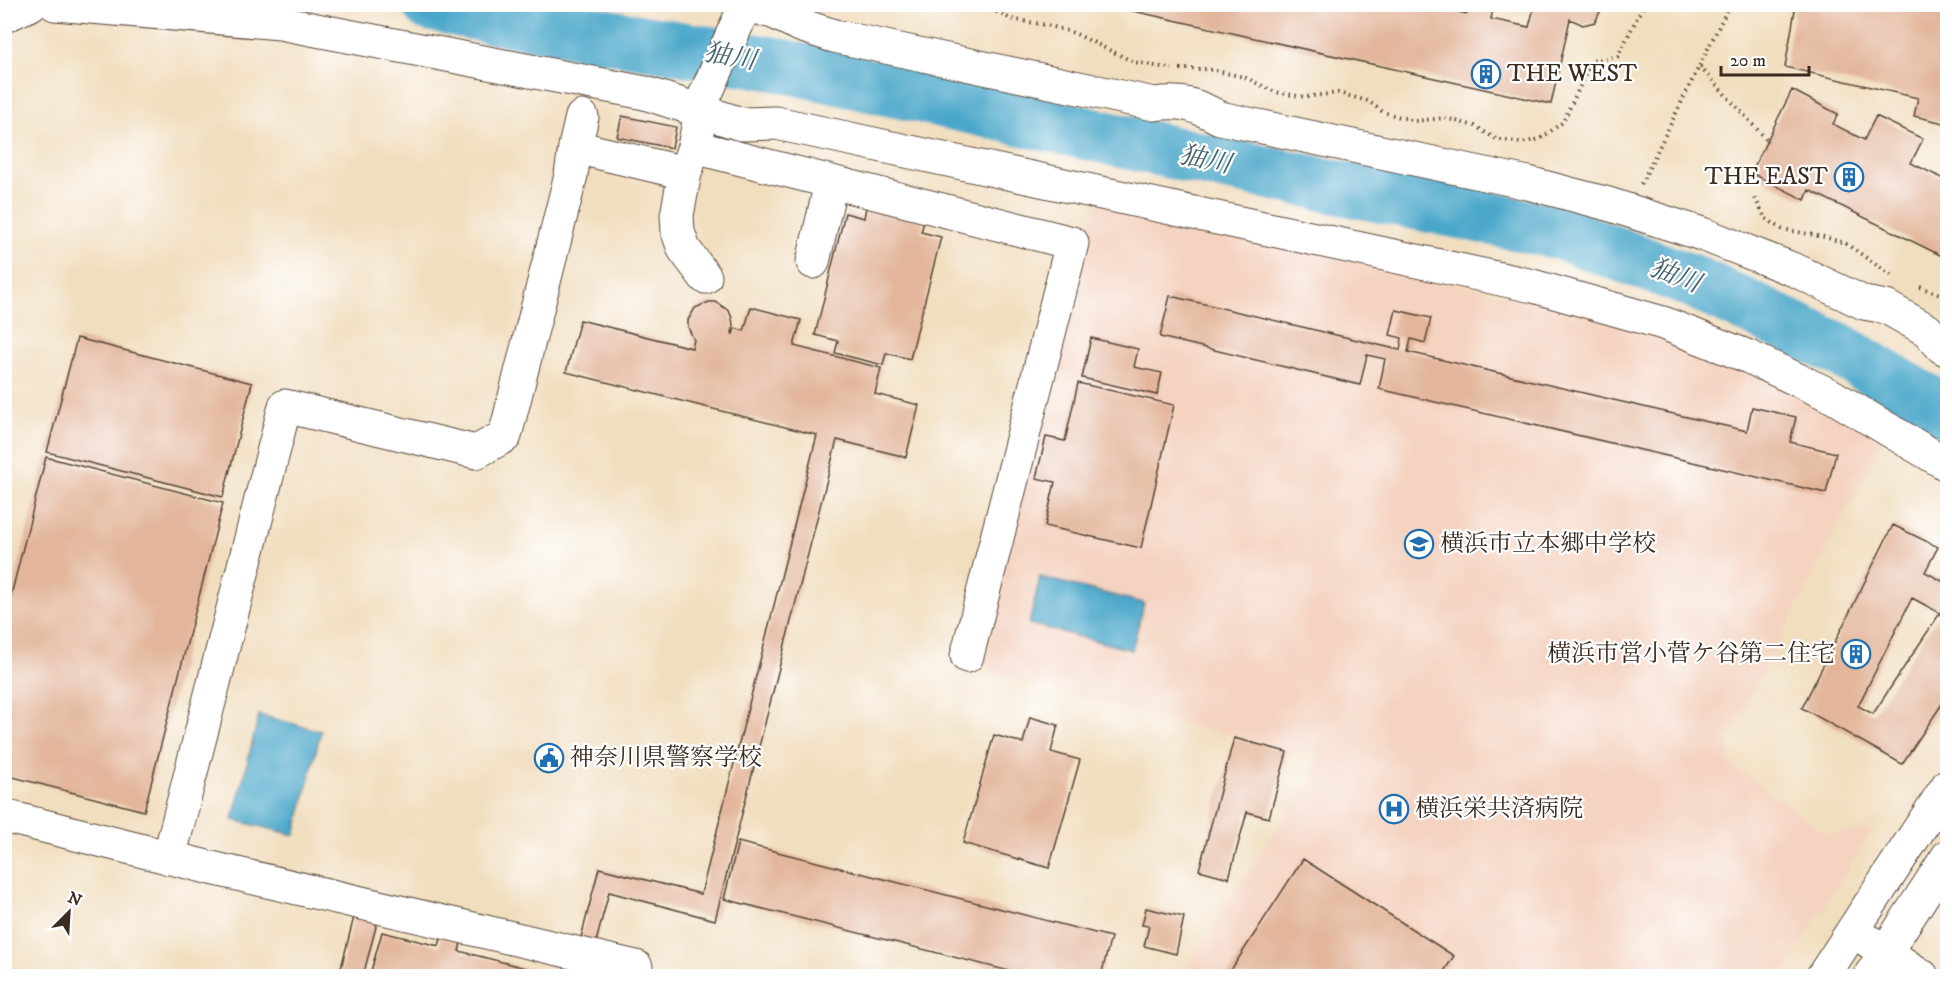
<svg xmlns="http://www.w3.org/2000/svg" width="1952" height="981" viewBox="0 0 1952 981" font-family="'IM FELL DW Pica','Noto Serif JP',serif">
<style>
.built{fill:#f4d3c0}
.water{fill:#4ca7ca;stroke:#446874;stroke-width:1.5}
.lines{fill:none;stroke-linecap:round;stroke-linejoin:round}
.river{stroke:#4ca7ca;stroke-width:54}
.building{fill:#e3b69b;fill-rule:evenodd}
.minor-casing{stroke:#564536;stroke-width:35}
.path{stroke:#564536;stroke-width:4;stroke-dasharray:1.5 4.5;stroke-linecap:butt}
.minor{stroke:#fff;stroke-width:33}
.labels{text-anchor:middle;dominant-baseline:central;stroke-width:4.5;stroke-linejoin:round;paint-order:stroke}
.poi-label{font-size:24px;fill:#3b2a1e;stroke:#fff;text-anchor:start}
.water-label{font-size:26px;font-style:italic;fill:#43626b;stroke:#fff}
</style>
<rect width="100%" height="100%" fill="#fff"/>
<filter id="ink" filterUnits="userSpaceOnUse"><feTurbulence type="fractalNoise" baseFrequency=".0167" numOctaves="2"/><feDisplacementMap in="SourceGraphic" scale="12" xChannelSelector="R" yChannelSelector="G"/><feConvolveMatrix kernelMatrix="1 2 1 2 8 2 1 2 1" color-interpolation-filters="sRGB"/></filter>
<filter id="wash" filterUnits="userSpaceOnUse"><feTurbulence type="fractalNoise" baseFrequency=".008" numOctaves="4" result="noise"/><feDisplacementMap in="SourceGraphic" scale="24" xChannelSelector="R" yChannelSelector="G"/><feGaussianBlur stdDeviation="1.35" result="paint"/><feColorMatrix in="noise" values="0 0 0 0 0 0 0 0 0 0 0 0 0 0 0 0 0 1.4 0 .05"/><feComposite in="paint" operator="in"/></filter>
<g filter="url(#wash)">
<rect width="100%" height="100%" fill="#f1debf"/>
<!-- built -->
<path class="built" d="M1097 201 1657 330 1884 438 1728 740 1731 764 1824 833 1872 830 1781 976H1182L1324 753 1288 751 1006 678 995 674 988 668 984 660 982 649Z"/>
<!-- water -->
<path class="water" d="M1040 577 1144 603 1132 650 1029 624Z
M259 715 321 731 295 835 233 820Z"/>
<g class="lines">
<!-- river -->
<path class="river" d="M429 4 492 17 775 64 1215 162 1561 233 1694 282 1840 350 1948 413"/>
</g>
<g id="blocks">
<!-- building -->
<path class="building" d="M1102 4H1444L1443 8 1467 14 1469 4H1494L1491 19 1529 27 1535 4H1604L1595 22 1583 25 1570 19 1551 104Z
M1796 4H1948V124L1914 116 1918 98 1785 67Z
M1792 90 1838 114 1833 124 1864 140 1876 116 1923 139 1911 163 1948 181V259L1809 190 1805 200 1751 173Z
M622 116 676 127 672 148 617 137Z
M866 207 924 222 921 232 941 237 910 359 886 353 883 365 835 353 838 341 815 335 845 213 864 218Z
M1170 296 1400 350 1402 338 1390 335 1396 310 1431 318 1425 343 1411 339 1408 352 1747 431 1752 407 1796 417 1790 442 1836 453 1826 493 1379 389 1385 359 1367 355 1360 385 1160 337Z
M709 302H716L729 311 732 318 733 325 732 333 733 334 735 328 744 331 751 307 801 320 794 346 881 368 875 394 919 405 906 457 837 440 715 920 609 892 588 973 378 919 363 976H339L358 901 576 957 599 868 701 894 817 435 566 372 580 320 692 348 694 340 688 327V320L695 308Z
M77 338 252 383 223 497 47 452Z
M1091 338 1138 349 1134 367 1162 373 1157 395 1082 378Z
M1078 383 1174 405 1141 548 1045 526 1055 482 1036 478 1046 437 1065 441Z
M46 457 223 503 144 811 5 775V619Z
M1893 525 1938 547 1925 572 1948 584V695L1902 764 1802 708ZM1912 598 1940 613 1873 714 1858 706Z
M1030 717 1058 725 1051 752 1080 760 1049 868 963 843 994 735 1023 743Z
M1234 738 1287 752 1269 818 1247 812 1229 878 1199 870Z
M738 842 1111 937 1101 976H1029L724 899Z
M1303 859 1454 956 1441 976H1227Z
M1146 908 1184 917 1176 954 1144 946 1149 926 1142 925Z
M382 932 439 946 441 938 461 943 459 951 557 976H392L371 971Z
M4 967 39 976H4Z"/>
</g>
</g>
<g filter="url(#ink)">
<use href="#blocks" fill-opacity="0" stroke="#564536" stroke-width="1.5"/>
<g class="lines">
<!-- minor casing -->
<g class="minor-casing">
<path id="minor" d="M55 4 280 23 645 93 741 124 776 123 1533 286 1663 323 1749 357 1832 396 1948 465
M739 4 773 12 800 25 834 36 1154 104C1182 100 1196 105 1220 118L1528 183 1608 204 1702 234 1797 271 1864 303 1886 307 1927 330 1942 347 1948 350
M4 16 31 4
M575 147 582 117
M694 147 1072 243 967 656
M813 262 831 183
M705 277 684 249 678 232 677 215 685 173 694 147 704 98 746 4
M4 816 207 867 636 967
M169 858 285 406 476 452 505 436 571 175 575 147 685 173
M1867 940 1922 976
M1823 976 1948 785
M1870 976 1948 856"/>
</g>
<!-- path -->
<path class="path" d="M980 4 1011 19 1047 25 1074 33 1134 62 1172 69
M1700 67 1767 140
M1180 69H1207L1244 77 1275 92 1305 97 1338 93 1368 101 1383 112 1414 121 1445 118 1475 126 1496 139 1521 143 1540 139 1563 122 1592 61 1618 56 1644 4
M1641 184 1730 4
M1755 198 1765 218 1782 229 1824 237 1845 243 1891 275
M1920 287 1948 297"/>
<!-- minor -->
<use href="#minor" class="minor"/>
</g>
</g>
<!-- icons -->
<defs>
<g id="building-ring" transform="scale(1.5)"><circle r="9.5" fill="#fff" stroke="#1f6fb2" stroke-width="1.5"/><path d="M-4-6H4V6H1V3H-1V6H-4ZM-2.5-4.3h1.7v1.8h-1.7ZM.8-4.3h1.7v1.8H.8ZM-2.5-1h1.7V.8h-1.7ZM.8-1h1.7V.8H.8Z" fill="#1f6fb2"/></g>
<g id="school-ring" transform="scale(1.5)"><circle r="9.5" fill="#fff" stroke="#1f6fb2" stroke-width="1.5"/><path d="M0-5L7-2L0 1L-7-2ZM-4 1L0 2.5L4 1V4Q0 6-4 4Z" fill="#1f6fb2"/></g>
<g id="civic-ring" transform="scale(1.5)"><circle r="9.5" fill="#fff" stroke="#1f6fb2" stroke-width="1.5"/><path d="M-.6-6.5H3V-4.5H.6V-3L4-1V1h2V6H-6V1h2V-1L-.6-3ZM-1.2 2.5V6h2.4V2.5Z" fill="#1f6fb2"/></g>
<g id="hospital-ring" transform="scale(1.5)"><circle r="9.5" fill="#fff" stroke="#1f6fb2" stroke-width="1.5"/><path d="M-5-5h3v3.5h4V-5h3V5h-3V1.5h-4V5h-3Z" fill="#1f6fb2"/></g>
</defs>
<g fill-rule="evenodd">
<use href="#building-ring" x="1486" y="74"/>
<use href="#building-ring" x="1849" y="177"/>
<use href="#school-ring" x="1419" y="544"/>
<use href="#building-ring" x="1856" y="654"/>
<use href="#civic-ring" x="549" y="758"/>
<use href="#hospital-ring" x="1394" y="809"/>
</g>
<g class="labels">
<!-- poi labels -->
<g class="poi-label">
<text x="1507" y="74">THE WEST</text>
<text x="1828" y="177" text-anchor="end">THE EAST</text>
<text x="1440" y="544">横浜市立本郷中学校</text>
<text x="1835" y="654" text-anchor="end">横浜市営小菅ケ谷第二住宅</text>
<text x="570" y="758">神奈川県警察学校</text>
<text x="1415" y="809">横浜栄共済病院</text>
</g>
<!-- water labels -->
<g class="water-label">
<text transform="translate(730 57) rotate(10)">㹨川</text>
<text transform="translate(1205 160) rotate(12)">㹨川</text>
<text transform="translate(1675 276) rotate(21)">㹨川</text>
</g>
</g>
<!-- margin -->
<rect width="1952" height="981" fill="none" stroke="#fff" stroke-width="24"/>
<!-- north arrow -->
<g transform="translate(69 912) rotate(24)" stroke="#ffffff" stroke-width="4.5" paint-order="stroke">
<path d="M0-4.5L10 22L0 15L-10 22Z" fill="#3b2a1e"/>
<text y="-9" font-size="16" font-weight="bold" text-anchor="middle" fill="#3b2a1e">N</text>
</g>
<!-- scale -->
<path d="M1721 66v9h88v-9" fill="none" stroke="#3b2a1e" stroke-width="3"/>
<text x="1730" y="66" font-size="18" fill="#3b2a1e" stroke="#ffffff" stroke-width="4.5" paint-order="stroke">20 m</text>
</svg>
